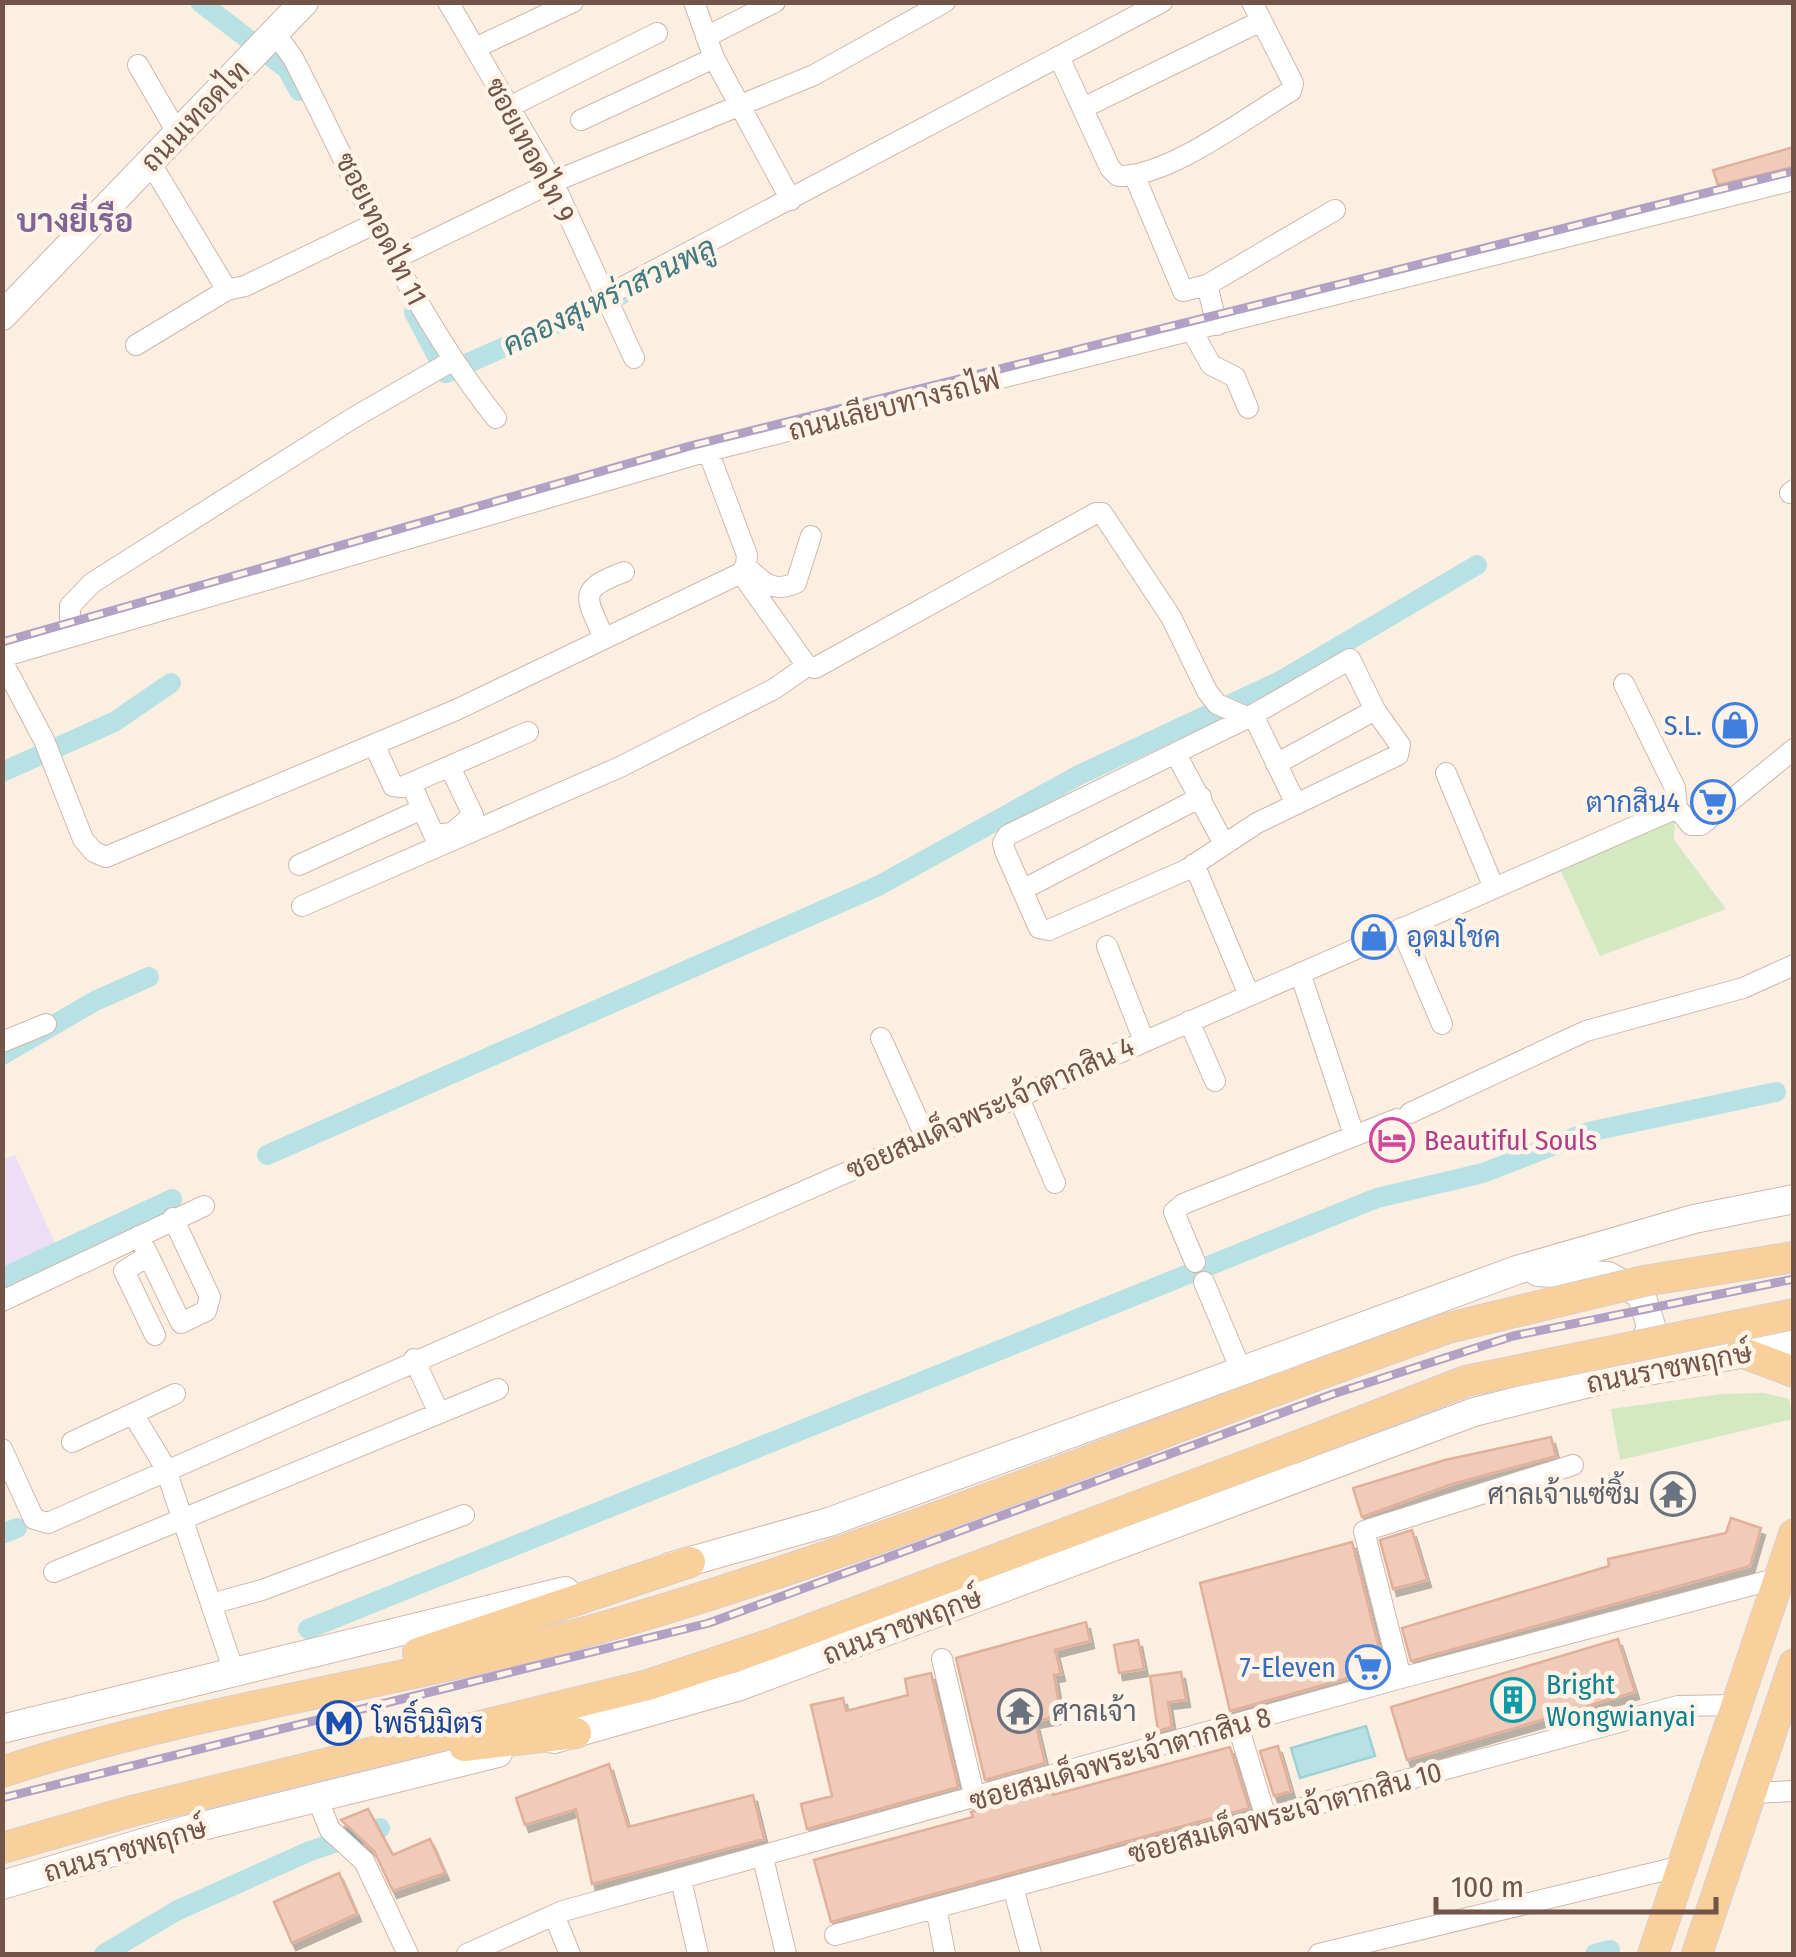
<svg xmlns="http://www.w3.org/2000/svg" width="1796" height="1957" viewBox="0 0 1796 1957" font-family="'Fira Sans Condensed',Sarabun,sans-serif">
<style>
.education{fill:#ecdef7}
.green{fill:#d4e8c1}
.water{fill:#b7e1e4;stroke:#9dd1d6;stroke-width:2.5}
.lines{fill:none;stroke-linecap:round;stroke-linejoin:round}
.canal{stroke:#b7e1e4;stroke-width:20}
.building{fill:#f0cbba;stroke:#e2b09a;stroke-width:2.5;filter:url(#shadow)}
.minor-casing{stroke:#ceb8ac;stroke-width:22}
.secondary-casing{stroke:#d1b7a9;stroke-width:30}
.primary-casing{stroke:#d8cfcc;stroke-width:32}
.minor{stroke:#fff;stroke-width:20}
.secondary{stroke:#fff;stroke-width:28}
.primary{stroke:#f9cf9b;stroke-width:30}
.rail-casing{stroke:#b1a1c4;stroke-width:9}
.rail{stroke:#fff4e7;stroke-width:5;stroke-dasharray:15;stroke-linecap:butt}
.primary-bridge-casing{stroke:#d8cfcc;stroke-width:32;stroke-linecap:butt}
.primary-bridge{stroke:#f9cf9b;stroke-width:30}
.labels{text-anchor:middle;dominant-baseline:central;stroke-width:9;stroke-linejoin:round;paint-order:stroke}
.street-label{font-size:28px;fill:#725449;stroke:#fff4e7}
.shop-label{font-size:28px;fill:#366cbe;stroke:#fff4e7;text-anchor:end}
.hotel-label{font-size:28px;fill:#b23c85;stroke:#fff4e7;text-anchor:start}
.worship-label{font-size:28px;fill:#5b616d;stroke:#fff4e7;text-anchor:end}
.culture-label{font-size:28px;fill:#0d838f;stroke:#fff4e7;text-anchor:start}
.transit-label{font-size:28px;fill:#164399;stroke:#fff4e7;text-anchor:start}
.water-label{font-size:30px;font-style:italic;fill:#40797f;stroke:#fff4e7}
.quarter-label{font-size:32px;font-weight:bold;fill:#816495;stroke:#fff4e7}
</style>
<defs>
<filter id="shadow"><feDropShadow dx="4" dy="7" stdDeviation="0" flood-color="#0004"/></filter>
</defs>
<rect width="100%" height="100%" fill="#fbefe1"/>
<!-- education -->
<path class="education" d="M15 1155 58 1250 3 1274V1160Z"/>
<!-- green -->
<path class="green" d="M1675 817 1674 840 1726 909 1600 956 1559 867Z
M1764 1393 1789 1399 1793 1419 1620 1460 1611 1409 1721 1394Z"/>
<!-- water -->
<path class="water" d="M1366 1726 1375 1756 1300 1778 1291 1748Z"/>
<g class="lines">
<!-- canal -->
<path class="canal" d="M200 2 287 69 299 91
M414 312 446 373 621 295
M2 772 114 722 171 683
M2 1055 95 1001 149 977
M267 1155 878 886 1079 775 1280 681 1477 565
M2 1278 172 1199
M2 1534 17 1528
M308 1629 1377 1198 1483 1173 1588 1132 1776 1092
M104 1954 176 1911 310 1851 380 1828
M1595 1954 1610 1950"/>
</g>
<!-- building -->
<path class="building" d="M1794 147V167L1718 185 1713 170Z
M1551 1437 1556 1456 1452 1484 1362 1517 1353 1488 1445 1460Z
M1731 1518 1761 1528 1750 1566 1411 1661 1402 1628 1609 1566 1608 1559 1726 1533Z
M1412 1530 1427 1580 1393 1589 1380 1540Z
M1352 1542 1384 1668 1230 1711 1200 1583Z
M1086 1622 1090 1641 1055 1650 1061 1674 1054 1675 1061 1716 1035 1721 1045 1763 985 1780 956 1658Z
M1618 1639 1635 1692 1407 1760 1391 1707Z
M1138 1640 1144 1669 1119 1673 1114 1645Z
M1181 1672 1186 1700 1168 1702 1172 1727 1158 1731 1150 1676Z
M931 1673 958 1787 807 1829 801 1804 832 1796 811 1705 843 1698 846 1711 908 1695 905 1679Z
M1278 1746 1291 1791 1274 1796 1260 1751Z
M1230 1747 1249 1808 831 1922 814 1860 973 1817 971 1812 1052 1789 1053 1795Z
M609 1764 628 1827 753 1795 764 1839 592 1884 576 1809 525 1825 516 1798Z
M368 1809 393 1855 430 1839 445 1873 393 1891 374 1851 341 1820Z
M339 1873 357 1914 292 1943 274 1902Z"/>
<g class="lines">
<!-- minor casing -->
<g class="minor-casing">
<path id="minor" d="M448 2 553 182 634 358
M694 2 714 58 791 200
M275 33 293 58C356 180 410 310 496 418
M706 37 775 2
M475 48 573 2
M1059 57 1110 168 1118 176C1167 178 1247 117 1291 91L1293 83 1252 2
M138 65 178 134
M509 107 657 33
M1083 108 1261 21
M581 120 714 58
M150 162 227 290
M1135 177 1183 291 1207 285 1217 325
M394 259 553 182 814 75 945 2
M1207 285 1335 210
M604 297 1162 2
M1192 331 1211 365 1235 377 1248 408
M136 345 227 290 245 286 376 223
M708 451 747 555 746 565
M1790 493 1794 490
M747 567C763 583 773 593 796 583L811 536
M741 573 807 666
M70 637V606L92 583 353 418 452 361
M604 638C586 597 576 590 624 572
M2 657 708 451 1794 180
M1350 659 1375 710 1400 745 1398 755 1257 823 1186 870 1049 930 1039 928 1005 851 1003 843 1008 835 1249 717Z
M2 661 44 740 83 839 94 852 106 857 456 710 741 573 746 565
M1624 684 1675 788 1677 808
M374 744 393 786 402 787 528 732
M1176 754 1224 844
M1276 764 1375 710
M1446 773 1494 888
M411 784 434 835 452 833 473 815 450 767
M1194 864 1249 995
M299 865 422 809
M1022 890 1201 797
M302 906 620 767 774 689 807 666 815 668 1096 513H1102L1171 617 1207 691 1217 704 1256 721 1296 804
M1401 928 1442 1024
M1107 946 1144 1041
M1300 973 1354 1135
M1189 1021 1215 1081
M881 1038 925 1136
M2 1042 46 1024
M1018 1096 1055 1183
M1410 1113 1586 1031 1743 988 1794 965
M139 1236 181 1323 206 1311 210 1297 173 1218
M148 1256 124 1271 155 1335
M1195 1262 1174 1212 1183 1204 1397 1119
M1204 1282 1241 1370
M2 1301 204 1206
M414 1359 438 1411
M133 1414 165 1467 233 1669
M72 1442 175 1394
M2 1449 34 1519 48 1523 1677 808 1691 825H1701L1794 749
M54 1572 498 1389
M211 1604 262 1590 464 1515
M942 1659 975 1799
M1401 1678 1364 1531 1573 1465
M1238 1726 1266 1818
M1751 1793 1794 1791
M317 1798 330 1830 364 1861 408 1954
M763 1858 786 1954
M681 1880 698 1954
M1013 1887 1031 1954
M936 1908 945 1954
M554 1915 570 1954
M835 1935 1678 1706 1738 1705
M467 1954 563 1911 1401 1678 1779 1578
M1319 1954 1682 1866"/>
</g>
<!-- secondary casing -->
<g class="secondary-casing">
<path id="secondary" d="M2 316 304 2
M1538 1272 1608 1276 1641 1294 1651 1326 1639 1360
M670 1567 829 1522 1517 1270 1694 1219 1794 1199
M2 1729 565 1591
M554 1739 740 1686 1474 1412 1605 1379 1794 1344
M2 1885 186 1830 498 1753"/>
</g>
<!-- primary casing -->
<g class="primary-casing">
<path id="primary" d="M1741 1352 1794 1372
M418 1653 690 1562
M464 1746 576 1733
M2 1772C189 1710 386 1686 575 1635 825 1566 1066 1468 1309 1378
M2 1848 132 1811 648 1685 771 1644 1290 1449
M1653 1954 1794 1534
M1697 1954 1794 1664"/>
</g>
<!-- minor -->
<use href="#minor" class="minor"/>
<!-- secondary -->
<use href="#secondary" class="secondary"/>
<!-- primary -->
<use href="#primary" class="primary"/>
<!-- rail casing -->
<g class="rail-casing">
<path id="rail" d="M2 642 690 446 1794 171
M2 1798 709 1623 1333 1394 1513 1336 1794 1279"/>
</g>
<!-- rail -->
<use href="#rail" class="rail"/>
<!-- primary-bridge casing -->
<g class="primary-bridge-casing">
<path id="primary-bridge" d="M1309 1378 1448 1328 1644 1281 1794 1257
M1290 1449 1466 1381 1794 1314"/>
</g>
<!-- primary-bridge -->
<use href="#primary-bridge" class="primary-bridge"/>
</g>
<!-- icons -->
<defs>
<g id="shop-ring" transform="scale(2.25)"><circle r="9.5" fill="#fff4e7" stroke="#3f7fe0" stroke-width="1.5"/><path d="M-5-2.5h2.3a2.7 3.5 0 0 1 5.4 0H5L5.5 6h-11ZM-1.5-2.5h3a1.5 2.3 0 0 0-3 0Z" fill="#3f7fe0"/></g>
<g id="supermarket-ring" transform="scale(2.25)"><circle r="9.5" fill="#fff4e7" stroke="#3f7fe0" stroke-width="1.5"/><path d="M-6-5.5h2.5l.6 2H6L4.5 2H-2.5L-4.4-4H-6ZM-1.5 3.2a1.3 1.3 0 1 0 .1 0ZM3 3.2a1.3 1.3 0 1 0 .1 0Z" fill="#3f7fe0"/></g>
<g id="hotel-ring" transform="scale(2.25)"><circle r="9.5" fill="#fff4e7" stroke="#d1479c" stroke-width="1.5"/><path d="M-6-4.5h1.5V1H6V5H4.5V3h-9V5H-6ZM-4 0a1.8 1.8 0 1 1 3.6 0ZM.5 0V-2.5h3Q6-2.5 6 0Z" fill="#d1479c"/></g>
<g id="temple-ring" transform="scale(2.25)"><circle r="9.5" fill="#fff4e7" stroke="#6b7280" stroke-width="1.5"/><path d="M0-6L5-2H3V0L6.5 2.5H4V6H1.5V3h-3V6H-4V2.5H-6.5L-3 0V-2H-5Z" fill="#6b7280"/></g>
<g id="building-ring" transform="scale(2.25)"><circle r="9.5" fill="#fff4e7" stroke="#0f9aa8" stroke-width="1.5"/><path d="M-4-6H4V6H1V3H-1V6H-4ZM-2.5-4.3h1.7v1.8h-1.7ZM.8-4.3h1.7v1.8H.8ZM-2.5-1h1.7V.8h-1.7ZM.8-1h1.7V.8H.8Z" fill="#0f9aa8"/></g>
<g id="metro-ring" transform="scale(2.25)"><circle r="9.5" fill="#fff4e7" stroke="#1a4fb4" stroke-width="1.5"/><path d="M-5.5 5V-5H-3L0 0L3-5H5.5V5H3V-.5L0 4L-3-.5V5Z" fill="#1a4fb4"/></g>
</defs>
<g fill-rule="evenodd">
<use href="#shop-ring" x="1735" y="725"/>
<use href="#supermarket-ring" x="1713" y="802"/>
<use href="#shop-ring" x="1374" y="937"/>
<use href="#hotel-ring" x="1392" y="1140"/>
<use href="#temple-ring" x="1673" y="1494"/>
<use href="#supermarket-ring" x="1368" y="1667"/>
<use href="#building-ring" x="1513" y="1700"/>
<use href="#temple-ring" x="1020" y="1711"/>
<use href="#metro-ring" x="339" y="1723"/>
</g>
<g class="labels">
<!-- street labels -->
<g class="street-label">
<text transform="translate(195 116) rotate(-46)">ถนนเทอดไท</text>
<text transform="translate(530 150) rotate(62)">ซอยเทอดไท 9</text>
<text transform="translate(381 229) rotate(63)">ซอยเทอดไท 11</text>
<text transform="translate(894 405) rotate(-14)">ถนนเลียบทางรถไฟ</text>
<text transform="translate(990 1108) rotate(-24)">ซอยสมเด็จพระเจ้าตากสิน 4</text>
<text transform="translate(1669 1368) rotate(-11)">ถนนราชพฤกษ์</text>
<text transform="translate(902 1626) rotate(-21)">ถนนราชพฤกษ์</text>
<text transform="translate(1120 1759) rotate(-16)">ซอยสมเด็จพระเจ้าตากสิน 8</text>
<text transform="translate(1285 1813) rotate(-15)">ซอยสมเด็จพระเจ้าตากสิน 10</text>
<text transform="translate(125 1850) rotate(-16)">ถนนราชพฤกษ์</text>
</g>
<!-- shop labels -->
<g class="shop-label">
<text x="1702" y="725">S.L.</text>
<text x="1680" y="802">ตากสิน4</text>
<text x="1406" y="937" text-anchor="start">อุดมโชค</text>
<text x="1336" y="1667">7-Eleven</text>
</g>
<!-- hotel labels -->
<g class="hotel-label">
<text x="1424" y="1140">Beautiful Souls</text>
</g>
<!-- worship labels -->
<g class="worship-label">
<text x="1640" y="1494">ศาลเจ้าแซ่ซิ้ม</text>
<text x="1052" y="1711" text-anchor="start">ศาลเจ้า</text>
</g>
<!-- culture labels -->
<g class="culture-label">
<text x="1546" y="1684">Bright<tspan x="1546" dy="32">Wongwianyai</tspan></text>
</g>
<!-- transit labels -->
<g class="transit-label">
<text x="372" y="1723">โพธิ์นิมิตร</text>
</g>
<!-- water labels -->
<g class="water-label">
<text transform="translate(609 296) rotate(-26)">คลองสุเหร่าสวนพลู</text>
</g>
<!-- quarter labels -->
<g class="quarter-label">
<text x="75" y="221">บางยี่เรือ</text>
</g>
</g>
<!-- border -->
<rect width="1796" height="1957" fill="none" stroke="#725449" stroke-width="10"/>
<!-- scale -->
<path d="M1436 1897v15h280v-15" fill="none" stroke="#725449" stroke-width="5"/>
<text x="1451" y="1897" font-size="30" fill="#725449" stroke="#fff4e7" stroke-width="8" paint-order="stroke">100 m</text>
</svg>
